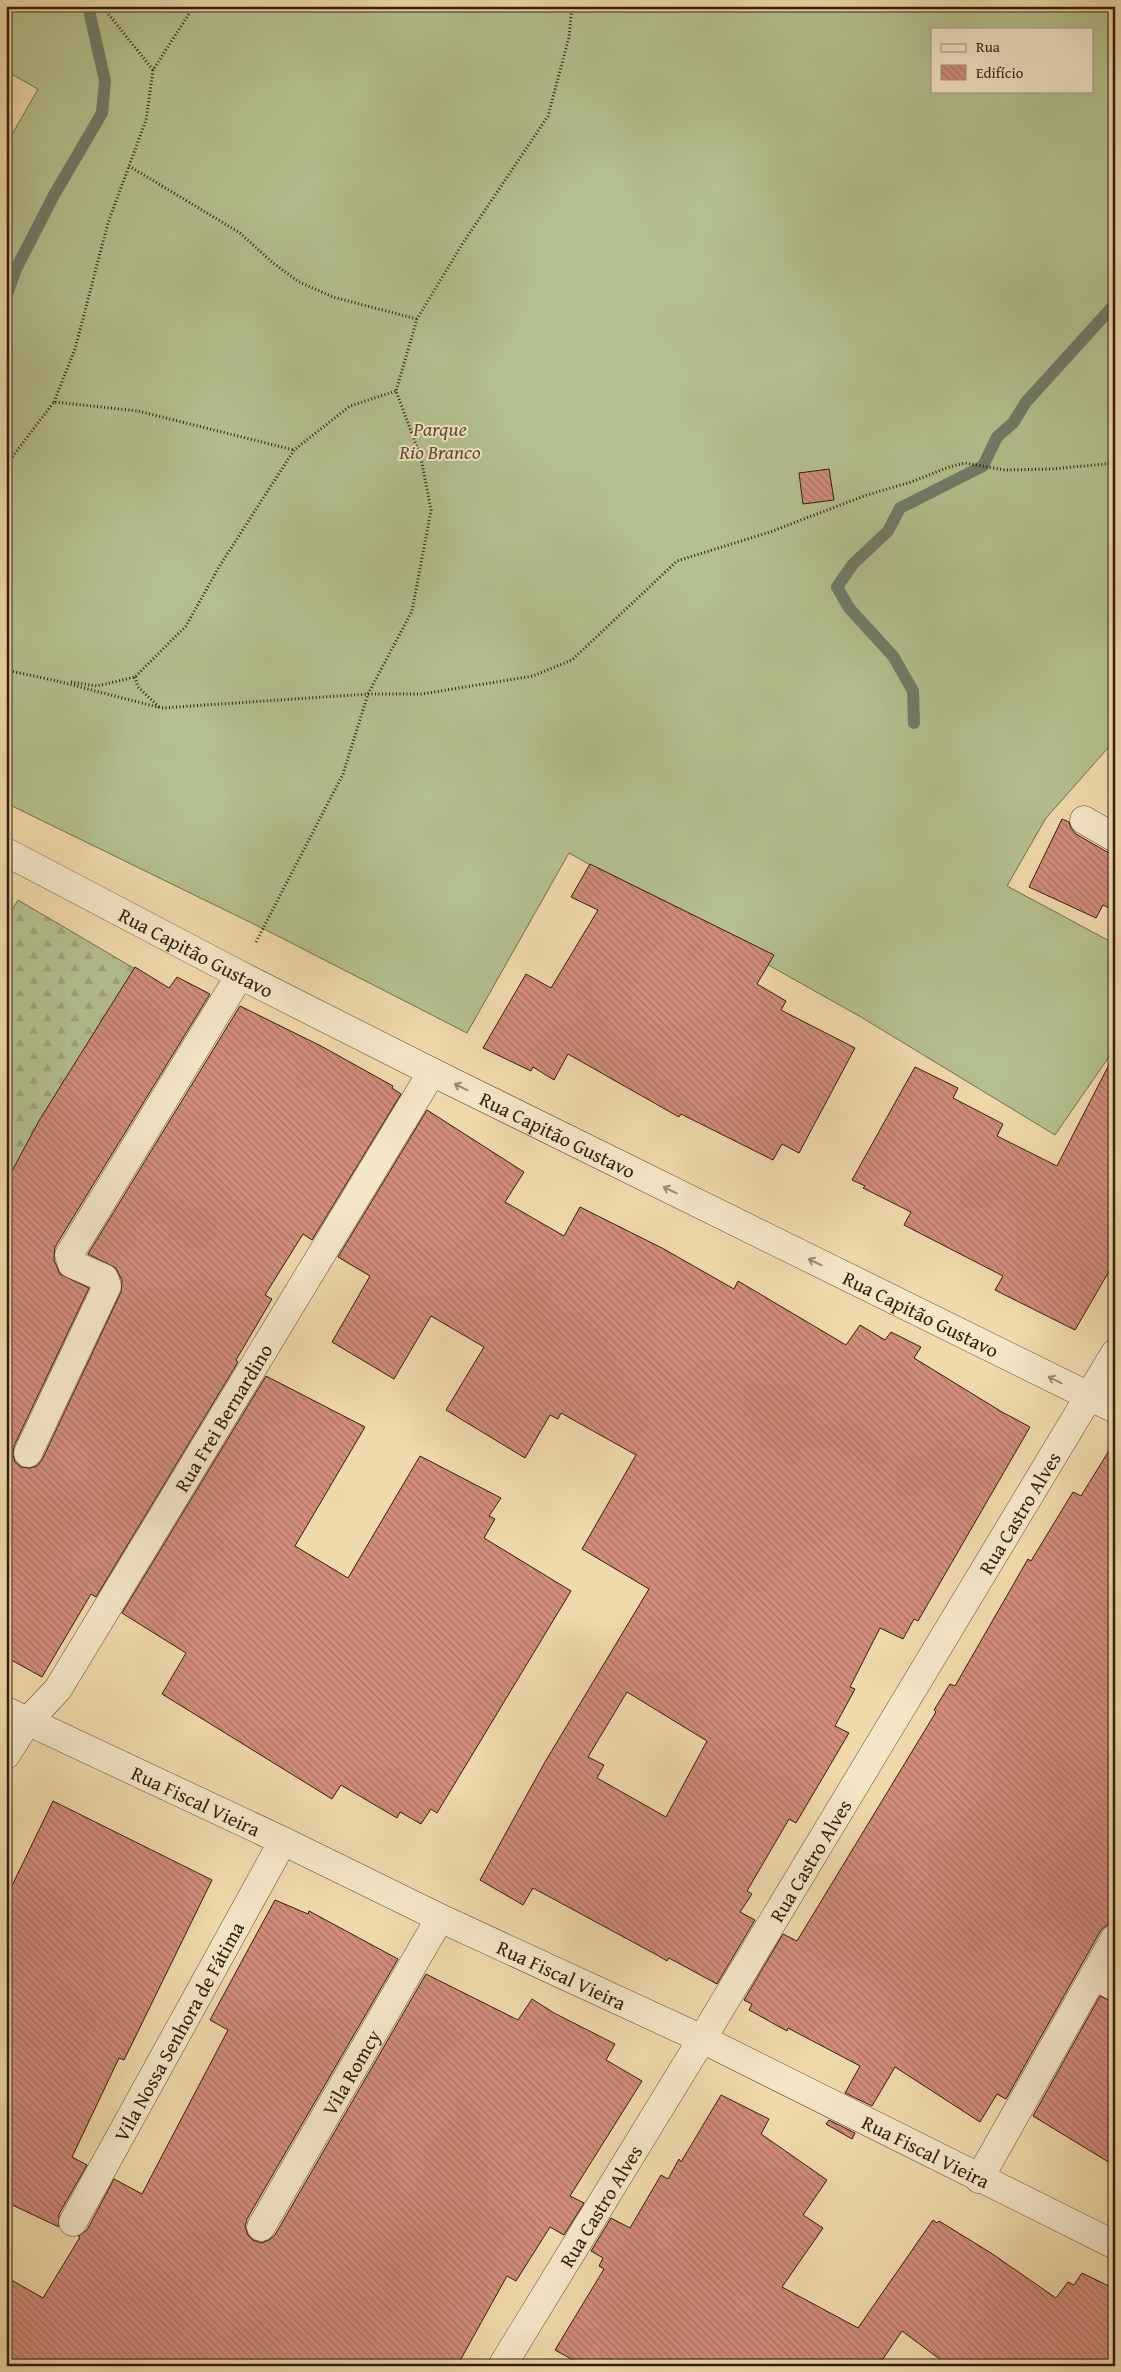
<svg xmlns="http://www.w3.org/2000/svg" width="1121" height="2372" viewBox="0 0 1121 2372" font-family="'Gentium Book Plus',serif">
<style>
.grass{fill:#b4c08e;stroke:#736f4b;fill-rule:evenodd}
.forest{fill:url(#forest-firs);stroke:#736f4b}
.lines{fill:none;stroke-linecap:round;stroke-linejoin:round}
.stream{stroke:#707c69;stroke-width:12}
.building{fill:url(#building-back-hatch);stroke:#321e08;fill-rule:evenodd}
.minor-casing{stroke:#624d31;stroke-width:29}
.path{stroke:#321e08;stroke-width:3;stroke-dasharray:1 2.5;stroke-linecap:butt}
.minor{stroke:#f5e6c8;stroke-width:28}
.oneway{stroke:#9d8c72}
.labels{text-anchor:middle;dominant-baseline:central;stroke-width:4;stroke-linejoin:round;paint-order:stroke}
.park-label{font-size:20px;font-style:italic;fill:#594f30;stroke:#f5e6c8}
.street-label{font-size:20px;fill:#321e08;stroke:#f5e6c8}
</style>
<defs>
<pattern id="forest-firs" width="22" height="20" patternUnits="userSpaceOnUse" patternTransform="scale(1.25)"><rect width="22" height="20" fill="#b4c08e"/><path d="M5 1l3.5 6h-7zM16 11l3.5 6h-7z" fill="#9ba579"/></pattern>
<pattern id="building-back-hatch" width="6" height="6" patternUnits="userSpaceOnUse" patternTransform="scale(1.25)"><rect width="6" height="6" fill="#d28d7b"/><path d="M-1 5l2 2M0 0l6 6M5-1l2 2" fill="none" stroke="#ab7363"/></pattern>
</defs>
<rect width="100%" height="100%" fill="#f0d9ab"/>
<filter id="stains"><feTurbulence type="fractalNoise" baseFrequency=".004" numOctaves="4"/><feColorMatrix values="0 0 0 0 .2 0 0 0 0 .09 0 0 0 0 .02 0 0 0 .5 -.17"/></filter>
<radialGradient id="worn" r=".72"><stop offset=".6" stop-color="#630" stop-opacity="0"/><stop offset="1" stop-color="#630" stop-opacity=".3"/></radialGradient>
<!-- grass -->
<path class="grass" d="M6 6H1115V740L1046 818 1007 886 1115 944V1048L1055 1135 861 1017 569 853 467 1033 268 931 6 803V145L38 89 6 71ZM932 29H1092V91H932Z"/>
<!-- forest -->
<path class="forest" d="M18 900 137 970 6 1182V920Z"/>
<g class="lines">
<!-- stream -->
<path class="stream" d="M6 297 16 269 54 195 102 113 105 81 88 6
M914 723 913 691 893 656 849 608 837 587 853 564 888 531 900 508 983 466 997 437 1013 423 1026 402 1115 304"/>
</g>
<!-- building -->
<path class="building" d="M829 469 834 500 803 504 799 473Z
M1062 819 1069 822 1071 828 1076 834 1107 852 1115 854V911L1103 905 1096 918 1029 887Z
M590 864 774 955 757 984 786 1001 781 1010 855 1048 799 1153 782 1144 773 1160 681 1114 679 1117 568 1054 554 1080 533 1067 531 1071 483 1048 526 974 551 988 598 910 571 897Z
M135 967 169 988 177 977 210 994 55 1247 54 1260 60 1274 89 1288 14 1446 13 1455 15 1462 21 1467 30 1468 37 1466 42 1460 121 1292 122 1281 116 1268 88 1254 240 1006 321 1046 393 1086 392 1088 401 1094 312 1240 303 1234 265 1295 272 1299 236 1360 238 1362 96 1597 91 1594 42 1677 6 1657V1182L40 1119Z
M1115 1053V1261L1075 1330 995 1290 1003 1276 904 1225 911 1212 863 1188 865 1186 852 1180 915 1067 958 1088 953 1098 1003 1124 997 1136 1057 1166Z
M427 1110 524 1172 505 1202 564 1236 580 1207 662 1248 734 1289 738 1281 846 1345 860 1325 885 1340 891 1332 921 1347 914 1358 1002 1412 1030 1427 918 1621 914 1619 903 1639 880 1628 850 1687 855 1689 835 1726 849 1733 796 1823 789 1819 747 1891 752 1894 740 1912 755 1920 717 1984 669 1958 667 1961 657 1955 533 1888 523 1905 480 1880 545 1762 649 1589 582 1549 636 1455 561 1413 558 1419 550 1415 525 1458 446 1410 484 1347 431 1316 394 1379 332 1342 370 1276 338 1257ZM627 1692 707 1741 666 1817 597 1778 604 1765 588 1757Z
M266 1376 365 1427 295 1546 348 1578 420 1456 501 1498 489 1516 495 1519 484 1538 571 1591 437 1813 431 1809 421 1824 400 1812 397 1818 341 1785 332 1799 162 1694 186 1653 122 1613Z
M1115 1441V1922L1108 1924 1101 1930 1006 2099 997 2094 980 2122 895 2067 872 2106 845 2093 860 2066 788 2028 787 2031 749 2010 752 2004 744 2000 783 1934 797 1941 936 1712 934 1710 950 1684 955 1686 1028 1559 1031 1561 1073 1492 1081 1496Z
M53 1801 212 1880 124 2060 119 2058 72 2157 87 2165 59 2214V2227L6 2202V1898Z
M275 1900 308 1914 309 1911 398 1959 247 2219 245 2227 248 2235 253 2240 261 2243 269 2240 275 2235 426 1974 518 2020 532 1999 554 2013 615 2044 606 2060 642 2081 570 2196 584 2203 564 2235 550 2227 516 2281 507 2276 457 2366H6V2277L43 2298 80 2237 78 2236 87 2230 114 2179 142 2194 228 2030 210 2020Z
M1100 1996 1115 2003V2166L1033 2116Z
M721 2095 769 2119 761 2134 827 2180 803 2215 823 2228 782 2287 858 2328 933 2220 937 2223 939 2221 991 2253 1056 2298 1068 2282 1074 2285 1082 2273 1115 2289V2366H949L902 2331 878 2366H584L555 2350 604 2269 599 2266 603 2258 591 2251 611 2218 630 2228 661 2175 668 2179 679 2159 681 2162Z
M829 2120 855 2133 852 2139 826 2124Z"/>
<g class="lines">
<!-- minor casing -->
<g class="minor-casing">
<g id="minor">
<path d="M1084 820 1115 838"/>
<path id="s1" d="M6 852 240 975 432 1072 1115 1409"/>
<path d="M28 1453 107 1286 104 1278 72 1264 69 1255 240 975"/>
<path id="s2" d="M6 1711 283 1841 440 1918 702 2039 1115 2245"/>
<path id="s3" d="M6 1755 27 1722 58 1689 432 1072"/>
<path d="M1094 1975 1115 1987"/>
<path d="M979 2179 1115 1938"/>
<path id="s4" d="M73 2222 283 1841"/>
<path id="s5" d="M261 2227 440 1918"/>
<path id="s6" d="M502 2366 702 2039 1115 1353"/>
</g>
</g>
<!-- path -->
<path class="path" d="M102 6 153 70
M129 166 240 233 273 263 299 282 333 297 417 319
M54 402 75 349 108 223 146 120 153 70 194 6
M6 465 54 402 138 411 294 450
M6 670 57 681
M135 677 138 687 159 707
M57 681 161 708 368 694 412 611 431 510 421 458 396 391 417 319 461 246 548 116 569 37 572 6
M71 682 97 686 135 677 186 626 219 567 294 450 350 406 396 391
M256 942 343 774 368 694H422L533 676 572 660 677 561 770 532 864 496 911 482 949 467 965 463 1005 470 1052 469 1115 463"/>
<!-- minor -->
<use href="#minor" class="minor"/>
</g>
<!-- one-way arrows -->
<defs><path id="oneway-shaft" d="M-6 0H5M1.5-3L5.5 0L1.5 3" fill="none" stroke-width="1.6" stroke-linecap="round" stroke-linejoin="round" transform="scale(1.25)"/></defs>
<g class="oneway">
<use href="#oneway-shaft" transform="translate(461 1087) rotate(-154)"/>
<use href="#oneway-shaft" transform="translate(670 1190) rotate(-154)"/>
<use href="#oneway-shaft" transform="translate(815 1262) rotate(-154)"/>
<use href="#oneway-shaft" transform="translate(1055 1380) rotate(-154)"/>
</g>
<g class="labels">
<!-- park labels -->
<g class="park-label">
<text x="440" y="428">Parque<tspan x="440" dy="23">Rio Branco</tspan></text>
</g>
<!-- street labels -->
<g class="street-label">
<text stroke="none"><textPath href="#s1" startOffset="215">Rua Capitão Gustavo</textPath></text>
<text stroke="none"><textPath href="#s1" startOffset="620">Rua Capitão Gustavo</textPath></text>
<text stroke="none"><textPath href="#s1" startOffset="1025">Rua Capitão Gustavo</textPath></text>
<text stroke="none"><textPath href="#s3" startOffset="402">Rua Frei Bernardino</textPath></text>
<text stroke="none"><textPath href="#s6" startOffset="998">Rua Castro Alves</textPath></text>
<text stroke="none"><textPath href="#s2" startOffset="210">Rua Fiscal Vieira</textPath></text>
<text stroke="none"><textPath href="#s6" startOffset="592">Rua Castro Alves</textPath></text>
<text stroke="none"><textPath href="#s2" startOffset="615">Rua Fiscal Vieira</textPath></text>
<text stroke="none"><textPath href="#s4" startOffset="218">Vila Nossa Senhora de Fátima</textPath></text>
<text stroke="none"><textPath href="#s5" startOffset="179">Vila Romcy</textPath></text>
<text stroke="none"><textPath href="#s2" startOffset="1020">Rua Fiscal Vieira</textPath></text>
<text stroke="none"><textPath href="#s6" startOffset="188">Rua Castro Alves</textPath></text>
</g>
</g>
<!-- margin -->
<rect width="1121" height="2372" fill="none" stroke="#f0d9ab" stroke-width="25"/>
<rect x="8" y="8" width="1106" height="2357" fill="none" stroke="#321e08" stroke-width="2.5"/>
<rect x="12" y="12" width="1096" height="2347" fill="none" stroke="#321e08"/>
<!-- legend -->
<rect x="931" y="28" width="162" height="65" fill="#f5e6c8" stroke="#a7967b"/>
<rect x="941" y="44" width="25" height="8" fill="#f5e6c8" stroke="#a7967b"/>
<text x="976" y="52" font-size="15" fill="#321e08">Rua</text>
<rect x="941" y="65" width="25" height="15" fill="url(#building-back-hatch)" stroke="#a7967b"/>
<text x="976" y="78" font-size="15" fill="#321e08">Edifício</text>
<rect width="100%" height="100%" filter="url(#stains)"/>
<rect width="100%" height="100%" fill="url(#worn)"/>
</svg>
